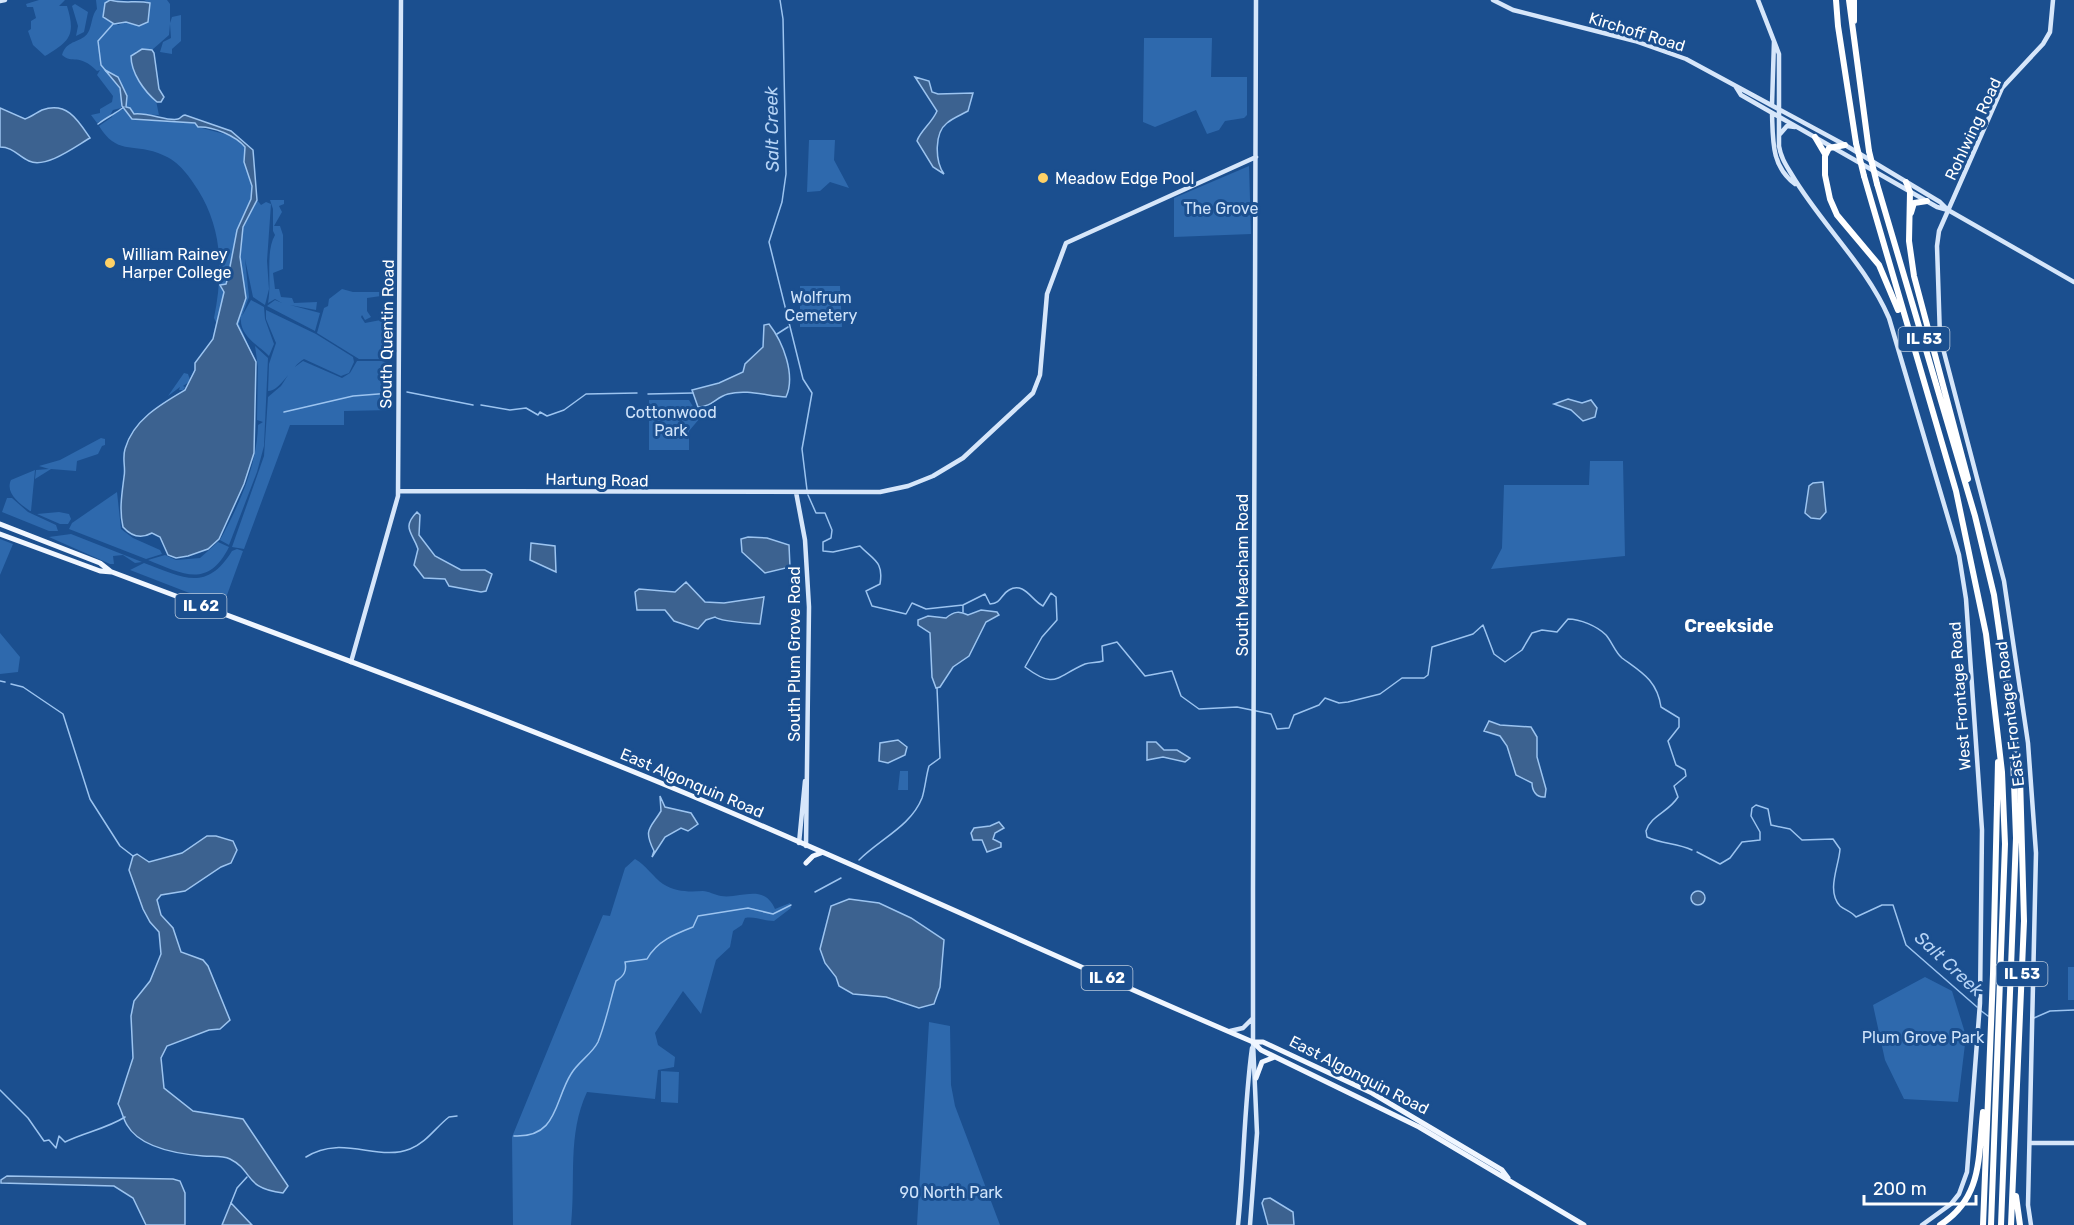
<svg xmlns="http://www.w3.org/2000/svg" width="2074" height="1225" viewBox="0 0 2074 1225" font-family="Rubik,sans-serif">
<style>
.green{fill:#2e69ad}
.water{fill:#3c6290;stroke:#9cc4f0;stroke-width:1.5}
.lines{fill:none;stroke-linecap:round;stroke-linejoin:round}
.stream{stroke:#9cc4f0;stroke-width:1.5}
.secondary{stroke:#d6e6fa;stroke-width:4.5}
.primary{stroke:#f0f6ff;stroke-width:5}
.highway{stroke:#fff;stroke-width:6}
.highway-bridge{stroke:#fff;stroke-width:6}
.poi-dot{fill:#ffd166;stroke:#1b4f8f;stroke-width:2}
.labels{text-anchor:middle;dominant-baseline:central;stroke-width:6;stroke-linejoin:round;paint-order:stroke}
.shield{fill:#1b4f8f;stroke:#bbcadd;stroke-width:1.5}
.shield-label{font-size:15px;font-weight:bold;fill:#fff}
.street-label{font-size:16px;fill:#fff;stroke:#1b4f8f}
.poi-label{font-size:16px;fill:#fff;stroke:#1b4f8f;text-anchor:start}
.park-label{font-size:16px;fill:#cfe3fa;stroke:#1b4f8f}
.water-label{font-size:18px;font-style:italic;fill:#b5d3f5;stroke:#1b4f8f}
.neighbourhood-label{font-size:18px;font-weight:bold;fill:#fff;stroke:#1b4f8f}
</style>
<rect width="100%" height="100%" fill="#1b4f8f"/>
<!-- green -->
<path class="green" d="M39 0H65L59 6H67C76 35 70 41 45 56L33 45 28 31 31 29V21L36 18 33 7H27L26 4Z
M96 0H110L108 18 118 25 126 22 139 26 150 3 144 0H167L170 4V23L172 17 181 15V41L172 49V54L160 52 163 42 171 38 170 24 169 35 152 50 136 51C126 73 145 84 156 102 157 104 158 111 159 115L135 114 126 107 125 94 116 76H109C121 80 122 97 121 108L113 110 109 117 97 123 91 115 100 113V109L112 102 113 96 97 75 100 70 97 71C78 52 73 65 62 55 66 42 75 43 84 37 93 31 90 17 97 9Z
M75 4 88 12 84 32 76 36 78 26 72 6Z
M1144 38H1212L1211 77H1247V115L1244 118 1225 121 1219 130 1207 134 1196 110 1155 127 1143 122Z
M124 109 134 120 196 123 198 127 232 136 245 147 244 151 252 187 251 199 237 230 226 284H220L224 292 217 324 214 318C223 273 223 230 198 190 187 173 178 160 158 153 131 143 117 155 99 126L112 117 114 112Z
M809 140H835L834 160 849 188 830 182 820 191 807 192Z
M1249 166 1251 234 1174 237V198Z
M257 200 261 205 266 202 271 204 267 261 269 289 265 305 253 297 245 259 249 297 242 316 251 300 264 307 265 319 274 344 269 356C257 344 239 336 241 317L239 324 256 362 237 324 246 298 240 257 243 227Z
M270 200H284V204L279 206 282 212 274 226H280L283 235V269L273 273 275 289H279L281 297 292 298 294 303 317 302 316 310 290 305 320 313 315 331 267 306 275 300 282 303 275 299 268 303C272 282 265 252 275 235L273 231V209Z
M800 286H840L842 327H800Z
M342 289 353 292H392V298L381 296 367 298V311L371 317 365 320 362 315 361 317 365 323 386 319 387 314 390 313 389 359H359L317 333 324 308 328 306 329 299Z
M266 310 316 334 353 357 354 362 349 373 341 376 304 359C291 366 281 391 268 391L269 364 276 343 266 319Z
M255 346 268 358 264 446 257 472 229 545 220 540C239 505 257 466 258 425L263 422 257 420 258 367Z
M303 361 342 378 350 373 357 361H387L390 410 344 411V425H290L244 549 232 547 264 456 268 397 281 386 292 369Z
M194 371C187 383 188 389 175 396L184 390 189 382 183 386 185 387 183 390H179L180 387 168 396 184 373 188 374 190 380Z
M649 400H689L700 418 689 431V450H649Z
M101 438 105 439V445L102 446 98 454 77 461 76 471 51 469 35 479 36 470 49 469 39 466 60 460Z
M1590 461H1623L1625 556 1491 569 1502 548 1504 485H1589Z
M35 470 31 511H30C19 503 5 493 11 480Z
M117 492 121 529 133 538 160 550 162 554 146 559 69 529 72 523Z
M7 498H12L28 512 56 525 58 531H49L2 512Z
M59 512 69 514 71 519 68 524H60L37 514Z
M71 534 142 562 135 563 123 555 113 556 114 564H110L49 537Z
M0 539 13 544 0 575Z
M218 542 229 547C208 589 183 574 148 560L165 555 176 560 200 558Z
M237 549 243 551 223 606 130 570 144 563C183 577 206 593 232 551Z
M0 633 20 657 18 672 0 674Z
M900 771H908V790H898Z
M635 859C646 865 653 877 663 884 676 892 689 892 703 891 708 891 715 895 721 896 740 899 764 883 775 909L790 903 791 908 774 921C764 921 755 916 745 918L742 925 733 931 730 947 716 960 701 1014 683 991 655 1033 658 1045 675 1057 674 1067 658 1070 655 1099 587 1092C567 1135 576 1179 571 1225H513L512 1137 603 915 610 916 625 868Z
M2068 967H2074V1000H2068Z
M1925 977 1952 991 1966 1036 1958 1102 1904 1099 1885 1060 1873 1005Z
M929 1022 950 1026 951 1085 955 1106 1000 1225H917Z
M661 1071 679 1072 678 1103 661 1102Z"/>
<!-- water -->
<path class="water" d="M110 0C123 4 137 0 150 3L148 22 139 26 126 22 114 24 103 17 105 3Z
M142 49 152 50 154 53 159 89 164 97 161 102H157C144 91 131 73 131 56Z
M105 70 118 77 127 96 126 107 130 108 134 114C148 112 169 122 178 119 181 118 182 115 185 115L231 131 253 150 257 200 243 227 240 257 246 298 237 324 256 362 254 453 244 484 219 539 208 549 188 556 176 558 168 555 160 537 152 533C141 539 131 536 123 527 119 510 122 493 124 477 126 468 122 459 125 449 133 420 161 404 185 390L195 370V363L213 339 224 292 220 285 226 284 228 277 237 230 251 199 252 186 244 162 245 147C236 136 213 126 198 127L195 123 132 119 122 106 120 88Z
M915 77 929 81 932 92 938 94 973 93 968 111C961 115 953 118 947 123 934 133 935 161 944 174L933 167 917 141C920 131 932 123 937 111Z
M0 108 25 119C31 117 36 113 42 110 67 101 78 120 90 138 76 146 46 169 29 161 18 156 13 147 0 147Z
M769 324C783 342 796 375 786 397 767 396 747 389 728 394 716 397 712 407 698 407L692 390 719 383 743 372 745 364 763 347 764 325Z
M1568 399 1582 403 1591 400 1597 408 1595 417 1583 421 1571 410 1554 404Z
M1823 482 1826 512 1820 519 1811 518 1805 513 1809 486 1813 483Z
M417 512 420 515 419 535 435 556 461 570H485L492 574 486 591 481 592 449 586 445 579 424 578 414 565 418 549C413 533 401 528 417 512Z
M748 537 767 538 789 545 790 567 765 573 742 552 741 539Z
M531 543 555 546 556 572 530 560Z
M686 582 705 602 724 603 764 597 760 624C749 623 721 622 715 617L706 620 698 629 674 621 665 610H637L635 592 639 589 675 592Z
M981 610 997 612 999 615 986 622 969 656 953 667 940 687 936 688 932 677 930 633 918 625V620L928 616 946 618C954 611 960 611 968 615Z
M1489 721 1500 725 1531 727 1537 737V757L1546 789 1545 797C1536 798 1532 790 1532 783L1516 775 1507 746 1500 736 1484 731Z
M898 740 907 747 905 755 888 763 879 761 880 743Z
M1147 742H1156L1164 750H1177L1190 758 1185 762 1163 757 1147 760Z
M660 796 665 807 691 813 698 824 688 831 681 828 665 837 652 857 654 851C643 829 650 829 661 811Z
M999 822 1004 828 995 833 993 839 1001 843V847L987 852 982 840H973L971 833 974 828 990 826Z
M207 836H216L233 841 237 850 231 863 221 867 185 891 161 895 157 900 161 915 173 928 181 952 203 960 208 966 230 1020 220 1029 209 1030 167 1046 161 1058 164 1088 193 1111 243 1119 288 1186 283 1193C243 1188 254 1171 230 1159 222 1155 212 1157 203 1156 179 1154 140 1148 127 1125 123 1119 122 1111 118 1104L133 1058 131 1016 134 1001 150 981 161 954 159 932 150 922 143 909 129 870 133 856 137 854 149 862 182 853Z
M1691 898a7 7 0 1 1 14 0a7 7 0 1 1-14 0Z
M849 899 879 903 911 918 944 940 940 987 934 1004 919 1008 886 997 853 994 839 986 836 977 825 963 820 949 831 906Z
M7 1176 173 1179 180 1181 185 1193V1225H146L133 1198 114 1186 1 1183V1180Z
M1270 1198 1293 1212 1294 1225H1268L1262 1203 1264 1199Z
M231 1203 252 1225H222Z"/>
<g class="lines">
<!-- stream -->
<path class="stream" d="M780 0 783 19 786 174 782 202 769 242 803 379 812 393 802 449 807 490
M106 71 101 65 98 41 113 24
M98 124C107 117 115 114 124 107
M777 334 788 327
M407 392 473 405
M648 394 693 393
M481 405 510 410 526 408 538 415 540 412 547 416 564 410 586 394 637 393
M284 412 353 396 391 393
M808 495 816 513H825L832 530 831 538 823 542V551L833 552 860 546C873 560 884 561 880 584L866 591 872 606 906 614 912 603 926 609 963 605 985 594 990 604C1002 603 1000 595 1009 590 1024 581 1032 601 1043 606L1051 593 1056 597 1057 620 1042 637 1025 667C1056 690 1055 677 1085 664 1091 662 1097 663 1103 661L1102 646 1117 642 1145 676 1172 671 1181 696 1199 709 1237 707 1271 714 1277 729 1289 728 1294 715 1319 705 1325 698 1339 703 1348 702 1380 694 1402 678H1424L1428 675 1432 647 1473 634 1483 625 1494 654 1505 662 1522 650 1532 633 1542 630 1557 632 1568 619C1580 619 1597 626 1606 635 1612 642 1615 652 1622 658 1641 672 1657 680 1661 707L1679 718V727L1668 741 1676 765 1685 770 1686 776 1674 786 1678 797C1669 812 1651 815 1646 831L1647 837C1661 844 1677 843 1692 850
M963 612V605
M0 681 5 682
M11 684 23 687 63 714 90 799 120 846 133 856
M1697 852 1720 864 1730 858 1742 842 1760 840V832L1751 816 1752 808 1756 805 1768 809 1771 825 1790 829 1802 840 1833 839 1840 849C1839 866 1826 891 1840 906 1845 910 1852 912 1856 917L1882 905H1893L1906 945 1977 1007
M859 860C880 839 911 826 922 798 925 789 926 776 929 766L940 758 937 688
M815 892 841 878
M1980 1010 1988 1016
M2034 1018 2050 1011 2074 1010
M0 1090 28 1118 44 1141 49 1140 56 1148 59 1136 65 1142C85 1132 106 1129 125 1117
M514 1136C558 1138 554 1101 571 1074 578 1062 592 1054 598 1042 606 1022 610 1001 616 981 624 976 627 971 625 962L647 959C657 941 675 934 693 927L698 916 748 908 773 914 791 905
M306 1157C342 1134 378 1162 410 1149 426 1143 436 1127 449 1117L457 1116
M231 1203 237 1188 247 1177"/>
<!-- secondary -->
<path class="secondary" d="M1493 0 1513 10 1635 41 1686 59 1845 145 1940 202 1948 210
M1758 0 1779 54V146C1781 158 1786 165 1792 175 1821 224 1866 265 1889 318L1959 555 1966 599 1982 830 1980 1003 1967 1172 1959 1194 1951 1204 1922 1225
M0 1 5 0
M1736 87 1741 95 1937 207 1948 210 2074 282
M1772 105 1774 41
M1772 113C1773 140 1771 166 1795 184
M1780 134 1787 126 1795 127
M398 491 880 492 908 486 933 476 963 458 1033 393 1040 375 1047 294 1066 243 1256 157
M796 492 805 540 809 607 806 846
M351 662 398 496 401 0
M799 843 805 781
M1230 1031 1243 1028 1253 1018
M2030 1143H2074
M1238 1225C1244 1166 1244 1106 1252 1048
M1250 1225 1257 1133 1253 1042V888L1256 0
M2031 1225 2028 1205 2036 853 2028 743 2004 581 1940 337 1937 246 1939 231 2002 88 2043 44 2050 32 2053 0"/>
<!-- primary -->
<path class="primary" d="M0 524 100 563 110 571
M0 534 100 571 112 572C303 644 496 714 685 793 876 873 1063 961 1253 1042L1261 1050 1419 1127 1584 1225
M806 863 813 856 821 853
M1253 1042H1263L1372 1093 1502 1170 1508 1178
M1256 1078 1262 1062 1275 1057"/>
<!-- highway -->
<path class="highway" d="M1836 0 1838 26 1856 143
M1849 0 1869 151
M1854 0V21
M1815 137 1825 154
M1845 145 1829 148 1825 156V175L1830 199 1837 215 1879 265 1898 310
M1864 176 1956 491 1986 634 2002 772 2005 844 1991 1225
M1906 182 1910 192 1909 241 1914 276 1968 479
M1877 184 1975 516 1994 595 2020 776 2024 921 2011 1225
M1911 213 1914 203 1927 201
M2016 1196 2020 1225
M1940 1225C1983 1198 1978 1157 1983 1112
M1983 1225 1993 974 1998 762
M2001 1225 2016 838 2013 755"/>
<!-- highway-bridge -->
<path class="highway-bridge" d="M1856 143 1864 176
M1869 151 1877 184"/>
</g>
<!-- markers -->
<g class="poi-dot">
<circle cx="1043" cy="178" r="6"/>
<circle cx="110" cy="263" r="6"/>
</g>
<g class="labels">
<!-- shield labels -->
<g class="shield">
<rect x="1898.5" y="327" width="51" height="24" rx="4.5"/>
<rect x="175.5" y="594" width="51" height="24" rx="4.5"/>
<rect x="1996.5" y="962" width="51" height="24" rx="4.5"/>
<rect x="1081.5" y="966" width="51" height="24" rx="4.5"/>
</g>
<g class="shield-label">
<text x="1924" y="339">IL 53</text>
<text x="201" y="606">IL 62</text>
<text x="2022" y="974">IL 53</text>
<text x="1107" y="978">IL 62</text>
</g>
<!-- street labels -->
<g class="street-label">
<text transform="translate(1637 32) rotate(17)">Kirchoff Road</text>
<text transform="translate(1973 129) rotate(-65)">Rohlwing Road</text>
<text transform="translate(387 334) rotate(-89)">South Quentin Road</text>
<text transform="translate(597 480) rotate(1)">Hartung Road</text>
<text transform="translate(1242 575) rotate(-90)">South Meacham Road</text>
<text transform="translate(794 654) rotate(-90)">South Plum Grove Road</text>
<text transform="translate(1960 696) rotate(-94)">West Frontage Road</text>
<text transform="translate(2010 714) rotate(-97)">East Frontage Road</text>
<text transform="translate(692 783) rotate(23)">East Algonquin Road</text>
<text transform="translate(1359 1075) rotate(27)">East Algonquin Road</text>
</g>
<!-- poi labels -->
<g class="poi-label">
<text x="1055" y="178">Meadow Edge Pool</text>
<text x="122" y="254">William Rainey<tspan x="122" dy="18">Harper College</tspan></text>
</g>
<!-- park labels -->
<g class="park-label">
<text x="1221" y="208">The Grove</text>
<text x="821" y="297">Wolfrum<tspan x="821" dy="18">Cemetery</tspan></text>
<text x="671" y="412">Cottonwood<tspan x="671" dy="18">Park</tspan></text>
<text x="1923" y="1037">Plum Grove Park</text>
<text x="951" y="1192">90 North Park</text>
</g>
<!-- water labels -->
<g class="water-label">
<text transform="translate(772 129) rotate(-91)">Salt Creek</text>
<text transform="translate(1949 964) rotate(43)">Salt Creek</text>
</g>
<!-- neighbourhood labels -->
<g class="neighbourhood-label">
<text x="1729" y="626">Creekside</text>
</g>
</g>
<!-- scale -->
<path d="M1864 1195v9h112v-9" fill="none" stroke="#ffffff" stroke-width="3"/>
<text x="1873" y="1195" font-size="18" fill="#ffffff" stroke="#1b4f8f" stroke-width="4.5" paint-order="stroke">200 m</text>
</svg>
